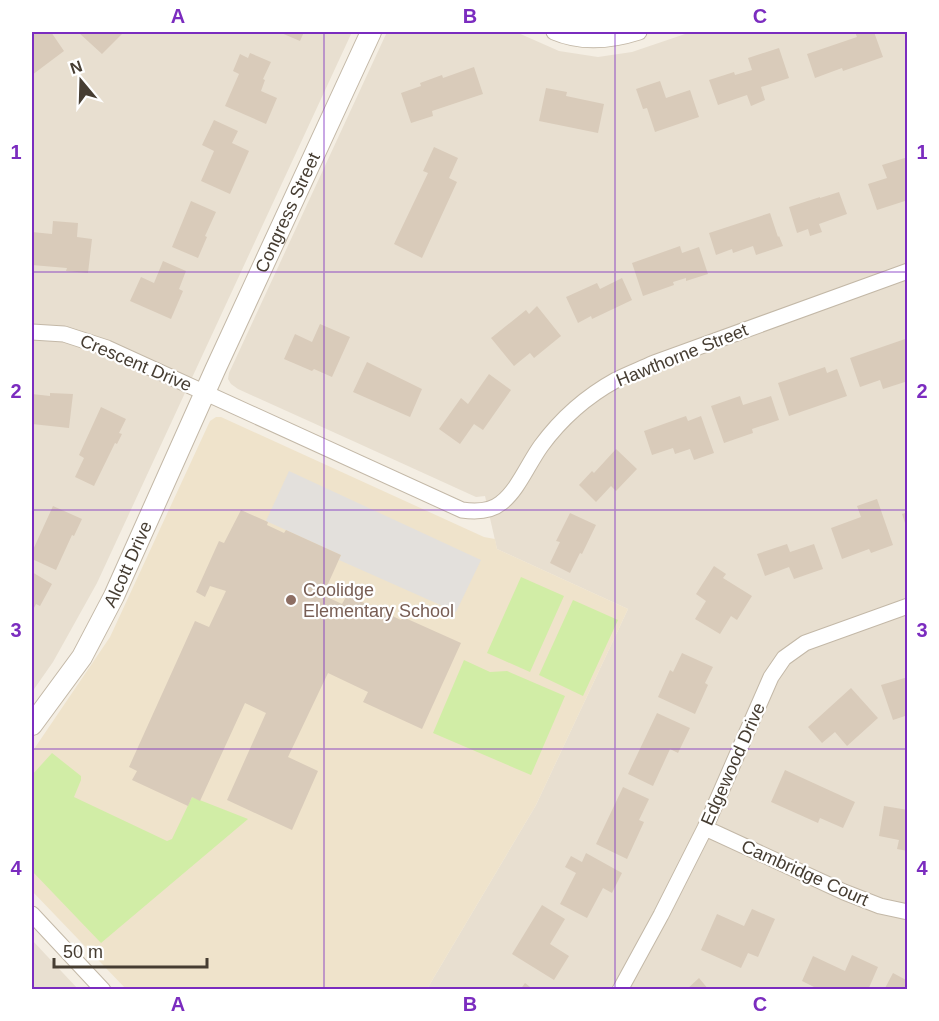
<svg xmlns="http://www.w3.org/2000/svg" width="939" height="1021" viewBox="0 0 939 1021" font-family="Helvetica,sans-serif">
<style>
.residential{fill:#e8dfd0}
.education{fill:#efe3cb}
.green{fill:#d1eda6}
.parking{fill:#e3e0dc}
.building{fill:#d9cbba}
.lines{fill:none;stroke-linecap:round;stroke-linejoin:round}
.minor-casing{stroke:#c3b8a7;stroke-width:17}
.tertiary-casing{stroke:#c3b8a7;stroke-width:22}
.minor{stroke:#fff;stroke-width:15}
.tertiary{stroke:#fff;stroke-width:20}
.grid{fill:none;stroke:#7b2cbf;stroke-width:1.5;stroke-opacity:0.55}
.education-dot{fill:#8d6e63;stroke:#fff;stroke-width:2}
.labels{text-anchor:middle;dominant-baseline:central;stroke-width:4.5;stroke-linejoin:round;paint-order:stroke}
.street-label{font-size:18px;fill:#463d32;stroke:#fff}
.education-label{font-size:18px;fill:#785e54;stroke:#fff;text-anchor:start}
.neatline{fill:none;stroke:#7b2cbf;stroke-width:2}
.grid-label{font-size:20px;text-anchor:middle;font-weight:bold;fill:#7b2cbf}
</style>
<rect width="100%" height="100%" fill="#f4eee3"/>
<!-- residential -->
<path class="residential" d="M32 32H352L97 583 53 662 32 692Z
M387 32H516L559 51 598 57 632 52 691 32H907V989H427L536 805 628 609 497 549 485 496 476 497 353 441 238 389 231 384 228 379 229 373Z
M32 940 78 989H32Z"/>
<!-- education -->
<path class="education" d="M216 417H221L484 537 495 539 497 549 628 609 536 805 427 989H126L32 891V752L110 637 210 421Z"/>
<!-- green -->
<path class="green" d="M521 577 564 596 530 672 487 653Z
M573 600 618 620 583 696 539 675Z
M464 660 490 672 507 671 565 696 531 775 433 733Z
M52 753 81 776V780L74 797 167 841 172 839 192 797 248 819 101 943 32 871V775Z"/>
<!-- parking -->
<path class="parking" d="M289 471 481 560 456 612 339 560 341 555 266 521Z"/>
<!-- building -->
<path class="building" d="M36 32H51L64 51 32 75V34Z
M78 32H124L102 54Z
M279 32H304L300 41Z
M855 32H874L883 57 843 71 842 68 815 78 807 54 857 37Z
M779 48 789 78 761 87 765 100 751 106 747 95 718 105 709 80 734 72 735 75 752 70 748 58Z
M250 53 271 62 263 79 265 80 261 91 277 98 266 124 225 106 239 74 233 71 240 54 248 58Z
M474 67 483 94 432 111 433 116 411 123 401 93 421 86 420 83 442 75 443 78Z
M660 81 666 98 690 90 699 117 655 132 647 108 643 109 636 89Z
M546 88 567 92 566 96 604 104 598 133 539 121Z
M214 120 238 131 232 143 249 151 230 194 201 181 214 151 202 145Z
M434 147 458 158 449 178 457 182 422 258 394 244 428 173 423 171Z
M908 157V200L877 210 868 184 887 178 882 165Z
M839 192 847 214 819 224 822 232 810 236 808 229 797 233 789 207 820 197V198Z
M191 201 216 212 205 236 207 237 198 258 172 247Z
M770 213 778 237 779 236 783 246 756 255 753 246 733 253 732 249 716 255 709 233Z
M53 221 78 223 77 237 92 239 88 273 66 271 67 268 32 265V232L52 234Z
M680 246 682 253 699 247 708 274 686 281V278L673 282 674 285 643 296 632 263Z
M163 261 186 271 179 289 183 291 171 319 130 301 141 277 154 283Z
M622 278 632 300 592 319 591 316 578 323 566 297 597 283 600 289Z
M537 306 561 336 534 358 530 353 514 366 491 338 526 310 529 314Z
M320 324 350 337 332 377 314 369 312 371 284 359 295 334 312 342Z
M908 338V381L883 389 880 380 860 387 850 358Z
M367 362 422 389 410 417 353 392Z
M825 367 827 373 837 369 847 396 789 416 778 383Z
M489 374 511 390 483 430 474 424 460 444 439 429 461 398 468 404Z
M50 393 73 394 69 428 32 424V394L50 396Z
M740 396 743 405 771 396 779 420 752 429 753 433 724 443 711 406Z
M101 407 126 419 119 433 122 434 117 444 115 443 94 486 75 477 84 458 79 455Z
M686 416 688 421 701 416 714 453 694 460 690 449 675 454 673 448 652 455 644 431Z
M616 449 637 469 616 491 611 486 596 502 579 485 592 471 594 473Z
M877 499 893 545 871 553 869 549 842 559 831 528 861 517 857 506Z
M53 506 82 519 74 536 72 535 56 570 32 559V552Z
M241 510 268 522 267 525 284 533 286 530 341 555 323 595 342 604 347 595 401 620 403 617 461 643 422 729 363 702 368 692 328 673 288 757 318 771 292 830 227 800 266 713 245 703 200 801 192 797 188 806 132 780 137 771 129 767 195 621 209 627 226 591 210 586 205 597 196 592 219 541 224 543Z
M908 512V529H907L902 514Z
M570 513 596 525 582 554 580 553 570 573 550 563 560 542 556 541Z
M787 544 790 552 814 544 823 569 794 579 789 567 765 576 757 554Z
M714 566 726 574 723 578 752 596 737 620 731 616 720 634 695 619 706 601 696 594Z
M32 572 52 584 40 606 36 604 32 612Z
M682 653 713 667 705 683 708 685 695 714 658 697 670 670 673 672Z
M908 677V715L893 720 881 685Z
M851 688 878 718 847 746 835 732 822 743 808 727Z
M657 713 690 728 678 753 670 749 653 786 628 774Z
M785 770 855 802 843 828 820 818 818 823 771 802Z
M623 787 649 799 639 820 644 822 627 859 596 844Z
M884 806 908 810V851L897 849 899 840 879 836Z
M586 853 622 873 612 893 603 888 587 918 560 904 576 873 565 867 571 856 582 862Z
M542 905 565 919 550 944 569 956 554 980 512 954Z
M752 909 775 919 758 957 748 953 741 968 701 950 717 914 744 926Z
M852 955 878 967 868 990H818V989L802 981 813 956 845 971Z
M893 973 908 981V990H884Z
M699 978 709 990H686Z
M525 983 534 990H520Z"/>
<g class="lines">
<!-- minor casing -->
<g class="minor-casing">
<path id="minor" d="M554 32C582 44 611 41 639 32
M32 332 64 334 107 348 462 510C476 512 490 512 501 503 518 490 528 464 541 446 560 420 587 396 616 380 628 374 641 369 654 363L908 271
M705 828 844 892 880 906 908 912
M32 914 103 990
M620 990 661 915 705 828 771 677 784 658 805 643 908 606"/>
</g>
<!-- tertiary casing -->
<g class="tertiary-casing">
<g id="tertiary">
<path id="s1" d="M32 725 82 657 114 596 215 370 371 32"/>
</g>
</g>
<!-- minor -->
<use href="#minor" class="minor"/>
<!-- tertiary -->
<use href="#tertiary" class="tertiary"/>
</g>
<!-- grid -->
<path class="grid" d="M324 32V990M615 32V990M32 272H908M32 510H908M32 749H908"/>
<!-- markers -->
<circle class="education-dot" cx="291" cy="600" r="6"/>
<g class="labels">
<!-- street labels -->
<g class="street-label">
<text stroke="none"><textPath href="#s1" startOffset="574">Congress Street</textPath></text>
<text transform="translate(682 355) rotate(-22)">Hawthorne Street</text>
<text transform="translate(136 363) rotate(23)">Crescent Drive</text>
<text stroke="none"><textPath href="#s1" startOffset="188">Alcott Drive</textPath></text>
<text transform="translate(733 764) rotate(-66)">Edgewood Drive</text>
<text transform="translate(805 873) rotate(24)">Cambridge Court</text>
</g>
<!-- education labels -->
<g class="education-label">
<text x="303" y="590">Coolidge<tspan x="303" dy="21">Elementary School</tspan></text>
</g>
</g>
<!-- border -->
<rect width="939" height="1021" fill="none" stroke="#ffffff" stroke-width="66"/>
<!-- north arrow -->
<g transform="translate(81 81) rotate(341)" stroke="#ffffff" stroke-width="4.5" paint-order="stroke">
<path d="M0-4.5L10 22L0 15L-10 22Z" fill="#463d32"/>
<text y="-9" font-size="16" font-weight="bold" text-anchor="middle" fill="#463d32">N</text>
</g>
<!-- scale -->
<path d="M54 958v9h153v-9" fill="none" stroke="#463d32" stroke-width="3"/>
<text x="63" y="958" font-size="18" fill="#463d32" stroke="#ffffff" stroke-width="4.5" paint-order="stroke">50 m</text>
<rect x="33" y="33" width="873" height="955" class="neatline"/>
<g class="grid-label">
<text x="178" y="23">A</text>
<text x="470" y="23">B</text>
<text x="760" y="23">C</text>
<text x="16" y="159">1</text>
<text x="922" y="159">1</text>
<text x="16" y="398">2</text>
<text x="922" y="398">2</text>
<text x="16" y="637">3</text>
<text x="922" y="637">3</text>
<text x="16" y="875">4</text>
<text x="922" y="875">4</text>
<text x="178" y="1011">A</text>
<text x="470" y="1011">B</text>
<text x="760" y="1011">C</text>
</g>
</svg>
